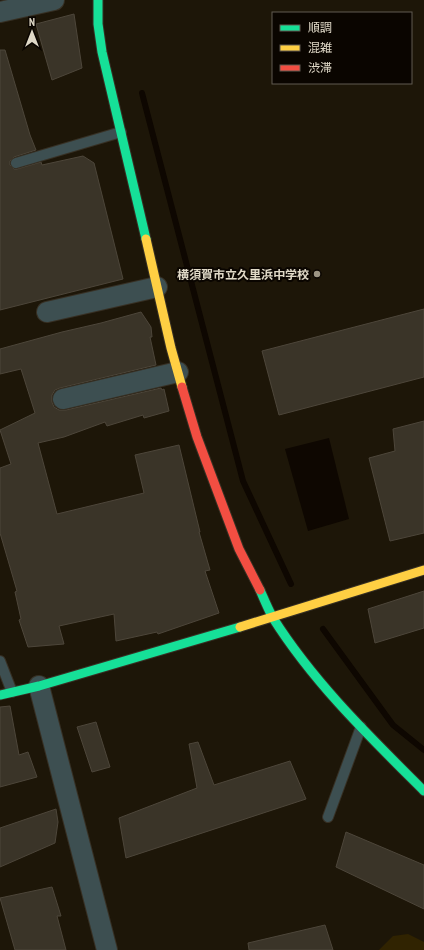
<svg xmlns="http://www.w3.org/2000/svg" width="424" height="950" viewBox="0 0 424 950" font-family="'PT Sans Narrow','Noto Sans JP',sans-serif">
<style>
.green{fill:#302301}
.water{fill:#0e0701}
.lines{fill:none;stroke-linecap:round;stroke-linejoin:round}
.stream{stroke:#0e0701;stroke-width:6}
.building{fill:#3a3428;stroke:#4d463a}
.lane-casing{stroke:#373024;stroke-width:12}
.street-casing{stroke:#373024;stroke-width:22}
.fast-casing{stroke:#373024;stroke-width:11}
.slow-casing{stroke:#373024;stroke-width:11}
.jam-casing{stroke:#373024;stroke-width:11}
.lane{stroke:#3d4f51;stroke-width:10}
.street{stroke:#3d4f51;stroke-width:20}
.fast{stroke:#16e098;stroke-width:9}
.slow{stroke:#ffcf43;stroke-width:9}
.jam{stroke:#f24e42;stroke-width:9}
.poi-dot{fill:#9c9584;stroke:#0a0500;stroke-width:1.5}
.labels{text-anchor:middle;dominant-baseline:central;stroke-width:4;stroke-linejoin:round;paint-order:stroke}
.poi-label{font-size:12px;font-weight:bold;fill:#e0d9c7;stroke:#0a0500;text-anchor:end}
</style>
<rect width="100%" height="100%" fill="#1d1608"/>
<!-- green -->
<path class="green" d="M408 934 424 942V950H379L393 936Z"/>
<!-- water -->
<path class="water" d="M329 438 349 519 308 531 285 449Z"/>
<g class="lines">
<!-- stream -->
<path class="stream" d="M142 93 243 481 291 584
M323 629 393 725 424 750"/>
</g>
<!-- building -->
<path class="building" d="M74 14 82 68 52 80 36 24Z
M0 50H5L30 135 36 150 14 157 10 161V165L14 169H17L41 162 42 165 83 156 94 163 123 279 0 310Z
M424 309V377L279 415 262 351Z
M141 312 151 327 152 337H150L156 365 60 388 55 390 52 395V402L54 407 59 410H66L161 388 162 390 164 389 169 411 144 418 143 415 107 426 105 422 64 437 38 443 57 514 144 493 135 455 179 445 200 532H199L210 570 205 571 219 613 158 634 157 632 116 641 114 614 59 626 64 644 28 647 19 620 21 619 15 592 17 591 0 533V468L11 464 0 430 35 413 21 369 0 374V349L62 332 101 323Z
M424 421V533L390 541 369 458 395 451 393 429Z
M424 591V628L375 643 368 609Z
M10 706 19 755 28 752 37 777 0 787V707Z
M96 722 110 767 92 772 77 727Z
M198 742 214 785 290 761 306 799 126 858 119 818 197 788 189 744Z
M56 809 58 822 55 843 0 867V828Z
M346 832 424 865V909L336 867Z
M52 887 61 916H57L66 950H15L0 898Z
M325 925 333 950H249L248 943Z"/>
<g class="lines">
<!-- lane casing -->
<g class="lane-casing">
<path id="lane" d="M16 163 121 132
M0 661 12 692
M328 817 361 727"/>
</g>
<!-- street casing -->
<g class="street-casing">
<path id="street" d="M0 12 54 0
M47 312 157 287
M63 399 178 372
M39 686 107 950"/>
</g>
<!-- fast casing -->
<g class="fast-casing">
<path id="fast" d="M98 0V24L102 52 146 239
M260 590C264 599 268 609 273 618 314 683 370 737 424 791
M0 695 39 686 240 627"/>
</g>
<!-- slow casing -->
<g class="slow-casing">
<path id="slow" d="M146 239 171 348 182 387
M240 627 424 570"/>
</g>
<!-- jam casing -->
<g class="jam-casing">
<path id="jam" d="M182 387 197 437 239 549 260 590"/>
</g>
<!-- lane -->
<use href="#lane" class="lane"/>
<!-- street -->
<use href="#street" class="street"/>
<!-- fast -->
<use href="#fast" class="fast"/>
<!-- slow -->
<use href="#slow" class="slow"/>
<!-- jam -->
<use href="#jam" class="jam"/>
</g>
<!-- markers -->
<circle class="poi-dot" cx="317" cy="274" r="4"/>
<g class="labels">
<!-- poi labels -->
<g class="poi-label">
<text x="309" y="274">横須賀市立久里浜中学校</text>
</g>
</g>
<!-- legend -->
<rect x="272" y="12" width="140" height="72" fill="#0a0500" stroke="#605a50"/>
<rect x="280" y="25" width="20" height="6" fill="#16e098" stroke="#605a50"/>
<text x="308" y="32" font-size="12" fill="#e0d9c7">順調</text>
<rect x="280" y="45" width="20" height="6" fill="#ffcf43" stroke="#605a50"/>
<text x="308" y="52" font-size="12" fill="#e0d9c7">混雑</text>
<rect x="280" y="65" width="20" height="6" fill="#f24e42" stroke="#605a50"/>
<text x="308" y="72" font-size="12" fill="#e0d9c7">渋滞</text>
<!-- north arrow -->
<g transform="translate(32 32)" stroke="#0a0500" stroke-width="3" paint-order="stroke">
<path d="M0-3L7 15L0 10L-7 15Z" fill="#e0d9c7"/>
<text y="-6" font-size="11" font-weight="bold" text-anchor="middle" fill="#e0d9c7">N</text>
</g>
</svg>
